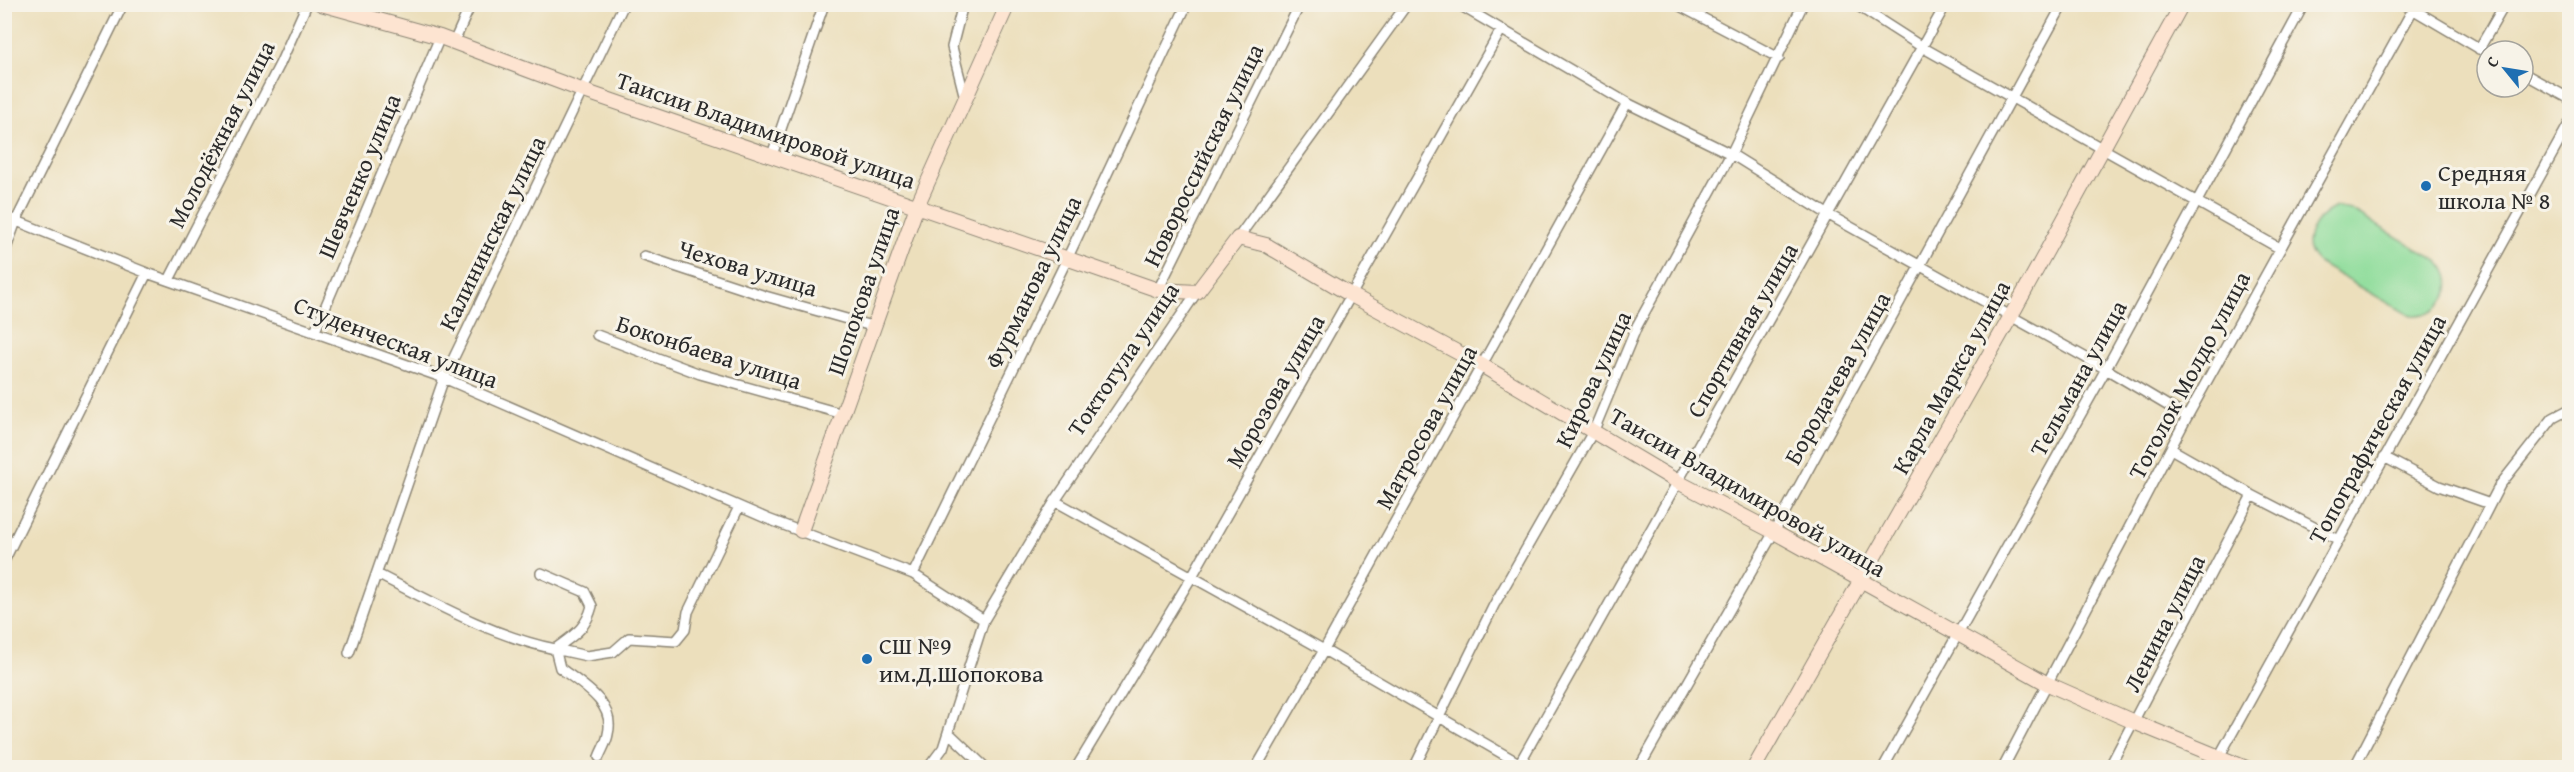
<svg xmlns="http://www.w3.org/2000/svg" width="2574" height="772" viewBox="0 0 2574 772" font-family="'Gentium Book Plus',serif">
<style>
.green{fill:#8fdd9b;stroke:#5d8463;stroke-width:1.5}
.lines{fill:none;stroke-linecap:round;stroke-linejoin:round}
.street-casing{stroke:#8c8574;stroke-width:12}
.secondary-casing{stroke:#8c8574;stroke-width:16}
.street{stroke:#fff;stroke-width:9}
.secondary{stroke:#fde4d1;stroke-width:14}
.poi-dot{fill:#1f6fb2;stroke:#f7f3e8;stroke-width:2}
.labels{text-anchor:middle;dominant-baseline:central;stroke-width:6;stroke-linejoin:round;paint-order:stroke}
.street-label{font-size:24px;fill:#2b2b2b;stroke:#f7f3e8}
.poi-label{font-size:24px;fill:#2b2b2b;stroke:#f7f3e8;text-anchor:start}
</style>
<rect width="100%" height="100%" fill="#f7f3e8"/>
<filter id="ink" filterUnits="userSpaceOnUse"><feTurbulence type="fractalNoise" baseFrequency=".0167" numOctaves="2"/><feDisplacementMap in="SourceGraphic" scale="12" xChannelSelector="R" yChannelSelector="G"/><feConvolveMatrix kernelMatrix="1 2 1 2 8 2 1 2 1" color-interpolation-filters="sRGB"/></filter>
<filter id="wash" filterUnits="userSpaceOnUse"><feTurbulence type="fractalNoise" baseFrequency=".008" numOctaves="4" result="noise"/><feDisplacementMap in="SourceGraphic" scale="24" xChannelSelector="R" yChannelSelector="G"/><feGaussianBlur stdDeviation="1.35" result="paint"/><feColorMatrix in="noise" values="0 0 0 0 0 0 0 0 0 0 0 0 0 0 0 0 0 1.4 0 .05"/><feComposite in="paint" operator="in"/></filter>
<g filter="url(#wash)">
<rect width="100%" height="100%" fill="#ecdfbc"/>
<!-- green -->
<path class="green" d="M2336 207 2351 210 2438 261C2462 284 2442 318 2411 316L2318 263C2296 243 2315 217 2336 207Z"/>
</g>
<g filter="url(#ink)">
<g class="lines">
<!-- street casing -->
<g class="street-casing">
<path id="street" d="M963 4 952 47 965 98
M1458 4 1627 103 1731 154 1829 215 2106 369 2187 417
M1676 4 1779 58
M1855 4 1922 47 2279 248
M2404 4 2487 53
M454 42 471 4
M2479 49 2505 4
M2523 73 2570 99
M772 155 824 4
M4 216 147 273 444 378 768 519 913 574 984 620
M1238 238 1407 4
M4 254 16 221 123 4
M644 256 765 296 875 327
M169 280 280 64 307 4
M1158 290 1300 4
M315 331 440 37
M597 335 700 374 843 414
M2171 449 2252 495 2339 540
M2384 457 2439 486 2490 504
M1055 501 1324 650 1527 768
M4 561 147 273
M377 574C434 603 492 636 555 649 574 635 586 629 592 606L585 592 541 573
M913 574 1067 259 1187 4
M349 653 444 378 624 4
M948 732 986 768
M2220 755 2570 122
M599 757C602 749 607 742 608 734 616 703 581 684 560 668L555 649 587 656 613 652 629 638 676 641 685 630 688 612 739 507
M928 768 943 748 984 620 1055 501 1197 292
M1076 768 1191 578 1501 30
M1256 768 1324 650 1627 103
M1414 768 1494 605 1594 430 1637 326 1731 154 1803 4
M1517 768 1946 4
M1639 768 1774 532 2063 4
M1883 768 2106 369 2304 4
M2003 768 2187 417 2416 4
M2109 768 2252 495
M2354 768 2500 485 2553 418 2570 409"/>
</g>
<!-- secondary casing -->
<g class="secondary-casing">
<path id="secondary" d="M321 4 440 37 584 91 1158 290 1197 292 1238 238 1266 245 1351 295 1483 366 1678 482 1774 532 2048 684 2134 722 2246 768
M801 531 917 206 1008 4
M1754 768 2011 316 2182 4"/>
</g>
<!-- street -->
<use href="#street" class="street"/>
<!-- secondary -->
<use href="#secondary" class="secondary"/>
</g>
</g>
<!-- markers -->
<g class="poi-dot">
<circle cx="2426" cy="186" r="6"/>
<circle cx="867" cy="659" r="6"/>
</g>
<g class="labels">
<!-- street labels -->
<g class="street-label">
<text transform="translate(766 130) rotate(19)">Таисии Владимировой улица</text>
<text transform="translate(221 134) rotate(-63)">Молодёжная улица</text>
<text transform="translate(1203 155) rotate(-64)">Новороссийская улица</text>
<text transform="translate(359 176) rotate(-67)">Шевченко улица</text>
<text transform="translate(492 233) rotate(-64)">Калининская улица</text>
<text transform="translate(748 268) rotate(17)">Чехова улица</text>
<text transform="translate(1033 282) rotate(-64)">Фурманова улица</text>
<text transform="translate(863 291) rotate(-71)">Шопокова улица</text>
<text transform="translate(1742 330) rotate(-60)">Спортивная улица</text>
<text transform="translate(396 342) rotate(21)">Студенческая улица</text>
<text transform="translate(709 352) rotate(18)">Боконбаева улица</text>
<text transform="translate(1123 359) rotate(-56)">Токтогула улица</text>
<text transform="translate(2189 375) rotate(-62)">Тоголок Молдо улица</text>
<text transform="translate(1951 377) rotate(-61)">Карла Маркса улица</text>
<text transform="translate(1837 378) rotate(-61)">Бородачева улица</text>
<text transform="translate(2078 378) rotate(-61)">Тельмана улица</text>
<text transform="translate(1593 379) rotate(-65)">Кирова улица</text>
<text transform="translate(1275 391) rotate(-60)">Морозова улица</text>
<text transform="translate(1426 427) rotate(-61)">Матросова улица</text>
<text transform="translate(2377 429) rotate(-61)">Топографическая улица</text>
<text transform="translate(1748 492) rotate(30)">Таисии Владимировой улица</text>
<text transform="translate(2164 623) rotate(-63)">Ленина улица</text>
</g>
<!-- poi labels -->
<g class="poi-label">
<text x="2438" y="172">Средняя<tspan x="2438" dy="28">школа № 8</tspan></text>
<text x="879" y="645">СШ №9<tspan x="879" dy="28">им.Д.Шопокова</tspan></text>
</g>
</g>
<!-- margin -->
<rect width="2574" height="772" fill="none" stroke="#f7f3e8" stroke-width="24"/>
<!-- north arrow -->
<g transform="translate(2505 69) rotate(300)"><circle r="28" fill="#f7f3e8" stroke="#a5a39c" stroke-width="1.5"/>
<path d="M0-4.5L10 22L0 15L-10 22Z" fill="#1f6fb2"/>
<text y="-9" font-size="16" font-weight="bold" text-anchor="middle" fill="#2b2b2b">С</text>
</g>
</svg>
